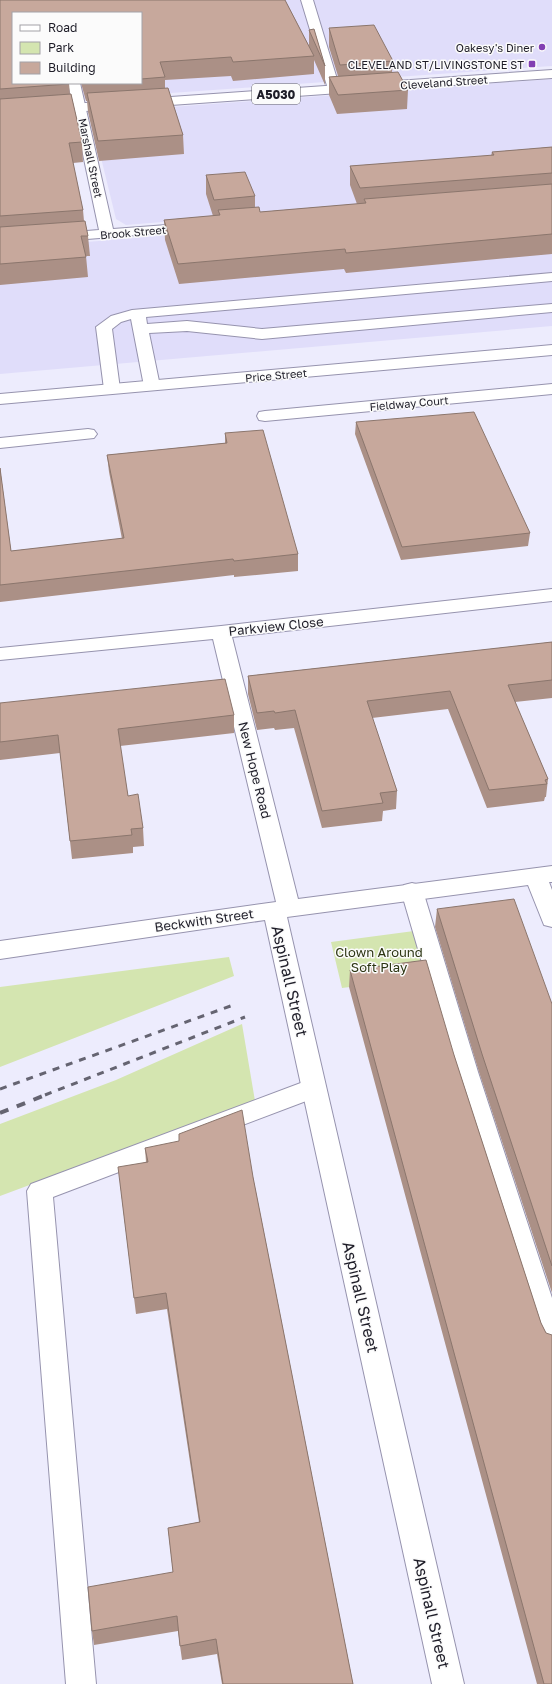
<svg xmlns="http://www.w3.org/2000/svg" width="552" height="1684" viewBox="0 0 552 1684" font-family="'Golos Text',sans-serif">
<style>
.built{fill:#e0ddfa;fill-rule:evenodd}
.green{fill:#d4e5b0}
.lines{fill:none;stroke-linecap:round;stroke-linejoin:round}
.lane-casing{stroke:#9693ae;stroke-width:2}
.street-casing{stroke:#9693ae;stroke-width:2}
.primary-casing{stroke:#9693ae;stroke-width:2}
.lane{fill:#fff;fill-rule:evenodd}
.street{fill:#fff;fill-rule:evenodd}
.primary{fill:#fff;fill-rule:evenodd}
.rail-far1{stroke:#656471;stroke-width:3;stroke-dasharray:7 7;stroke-linecap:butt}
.rail{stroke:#656471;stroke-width:4;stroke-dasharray:9 9;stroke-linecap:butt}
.wall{fill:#ab9086}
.building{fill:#c7a89c;stroke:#8b766d}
.poi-dot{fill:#823fb2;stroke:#fbfbfb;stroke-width:1.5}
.labels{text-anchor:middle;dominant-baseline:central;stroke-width:3;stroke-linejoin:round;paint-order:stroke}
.far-poi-label{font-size:11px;fill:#1e1d28;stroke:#fbfbfb;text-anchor:end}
.far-street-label{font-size:11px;fill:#1e1d28;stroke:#fbfbfb}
.shield{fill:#fbfbfb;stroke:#606067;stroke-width:1}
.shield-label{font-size:12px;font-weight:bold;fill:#1e1d28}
.street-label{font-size:13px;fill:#1e1d28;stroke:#fbfbfb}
.park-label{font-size:13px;fill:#2d3613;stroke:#fbfbfb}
.near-street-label{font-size:16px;fill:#1e1d28;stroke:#fbfbfb}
</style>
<rect width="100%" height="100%" fill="#edecfd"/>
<!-- built -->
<path class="built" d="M0 0H552V66L0 105ZM13 13H141V83H13Z
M552 79V190L126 225 116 219 92 121 103 112Z
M552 204V326L0 374V249Z"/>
<!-- green -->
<path class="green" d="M414 931 428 977 342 988 331 942Z
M229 957 234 976 0 1067V987Z
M242 1024 255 1101 0 1196V1124L116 1080Z"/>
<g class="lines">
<!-- lane casing -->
<g class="lane-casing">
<path id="lane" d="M301 0H313L340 89 338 92H330L328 89Z
M552 273V281L146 317 147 324 187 321 262 329 552 304V312L262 339 187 331 149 333 160 386 158 389H146L144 386 131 319 121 322 112 329 120 389 118 392H106L104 389 96 327 111 316 132 310Z
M412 883 420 885 423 891 478 1072 552 1298V1351L543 1348 539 1339 454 1072 401 891 404 885Z
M314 1078 322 1081 326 1088 322 1095 53 1197 96 1684H66L27 1191 31 1184Z"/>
</g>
<!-- street casing -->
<g class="street-casing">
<path id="street" d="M68 83H80L113 229 194 223 199 224 201 227 199 230 0 246V238L99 230Z
M552 345V355L0 404V394Z
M552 384V394L265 421 259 420 257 416 259 412 265 411Z
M88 429 94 430 97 434 94 438 0 448V438Z
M552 589V601L232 637 298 899 552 866V882H549L552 890V927L544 925 528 885 287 917 464 1684H432L265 920 0 959V941L276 902 213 639 0 660V648L221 626Z"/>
</g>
<!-- primary casing -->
<g class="primary-casing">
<path id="primary" d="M552 70V78L0 117V109Z"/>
</g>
<!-- lane -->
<use href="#lane" class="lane"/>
<!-- street -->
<use href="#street" class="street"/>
<!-- primary -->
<use href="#primary" class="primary"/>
<!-- rail-far1 -->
<path class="rail-far1" d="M0 1089 236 1004
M45 1095 245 1017"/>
<!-- rail -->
<path class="rail" d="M0 1113 48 1094"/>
</g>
<!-- wall -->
<path class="wall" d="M0 0H285L309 46V30L314 29 325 66V85L314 60V74L233 81 231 76 165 80V88H168L183 135 184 154 99 161 88 112 87 101H86L81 83H141V13H13V83H69L70 95 71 94 82 142 83 162 73 163 83 210 84 221H85L88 236 90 256H86L88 277 0 285Z
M329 28 393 61 392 72 408 90 407 109 337 114 329 95V77L338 76 329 47Z
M552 147V254L346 273 344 269 179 284 165 240 164 220 213 216 206 194V175L255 196V207L260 212 357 204 350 185V166L491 156 492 152Z
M356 422 530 533 528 546 401 560 355 434Z
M225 433 298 554V571L234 577V575L0 602V468L11 551 122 539 109 472 107 455 225 443Z
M552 642V698L515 702 548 779 546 797H545L544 801 487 808 448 709 372 718 397 791 396 809 383 811 382 821 322 828 294 728 275 730 274 728 257 730 248 694V676Z
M0 703 234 715V733L120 746 128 796 143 828 144 846 133 847V853L72 859 60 753 0 760Z
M437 909 552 1004V1293L479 1072 435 927Z
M350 970 454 1055 541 1323 546 1333 552 1684H537L349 987Z
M145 1148 253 1177 353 1684H222L217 1654 182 1660 178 1631 94 1645 92 1631 173 1572 168 1528 199 1522 167 1309 136 1314 120 1183 146 1162Z"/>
<!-- building -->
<path class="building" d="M0 0H285L314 56 233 62 231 57 160 62 165 77 141 79V13H13V83H69V84L0 89Z
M374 25 393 61 340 65 329 28Z
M314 29 325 66 309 30Z
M398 72 408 90 338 95 329 77Z
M168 88 183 135 98 141 87 93Z
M71 94 82 142 69 143 83 210 0 216V99Z
M552 147V173L360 188 350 166 494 155 492 152Z
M245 172 255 196 214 200 206 175Z
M552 184V234L346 253 345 249 178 264 164 220 220 215 218 210 259 207 260 212 366 203 364 199Z
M85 221 88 236H81L86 257 0 264V227Z
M474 412 530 533 402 547 356 422Z
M263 430 298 554 234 561 233 559 0 585V468L11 551 124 538 107 455 227 443 225 433Z
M552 642V680L508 685 548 779 545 780 547 784 489 790 450 691 367 701 397 791 380 793 383 803 322 811 295 710 275 713 274 711 257 713 248 676Z
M225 679 234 715 118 729 128 796 138 794 143 828 131 829 132 835 70 841 58 735 0 742V703Z
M514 899 552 1004V1266L482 1054 437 909Z
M426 960 454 1055 541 1323 546 1333 552 1335V1684H544L350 970Z
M242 1110 253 1177 353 1684H223L216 1639 180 1646 177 1616 92 1631 88 1587 173 1572 168 1528 200 1522 166 1293 134 1298 118 1167 148 1162 145 1148 179 1141V1134Z"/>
<!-- markers -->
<g class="poi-dot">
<circle cx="542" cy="47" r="4"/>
<rect x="528" y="60" width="8" height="8" rx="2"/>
</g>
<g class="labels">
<!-- far-poi labels -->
<g class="far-poi-label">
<text x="534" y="47">Oakesy's Diner</text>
<text x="524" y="64">CLEVELAND ST/LIVINGSTONE ST</text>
</g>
<!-- far-street labels -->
<g class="far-street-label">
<text transform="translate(444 82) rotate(-4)">Cleveland Street</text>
<text transform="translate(91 158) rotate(78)">Marshall Street</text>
<text transform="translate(133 232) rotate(-5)">Brook Street</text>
<text transform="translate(276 375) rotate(-5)">Price Street</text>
<text transform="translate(409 403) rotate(-5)">Fieldway Court</text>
</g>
<!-- shield labels -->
<rect class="shield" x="252" y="84" width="48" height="20" rx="3"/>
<g class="shield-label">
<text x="276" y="94">A5030</text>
</g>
<!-- street labels -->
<g class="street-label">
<text transform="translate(276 626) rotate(-6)">Parkview Close</text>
<text transform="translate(255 770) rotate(76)">New Hope Road</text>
<text transform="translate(204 920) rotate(-8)">Beckwith Street</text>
</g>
<!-- park labels -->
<g class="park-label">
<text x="379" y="952">Clown Around<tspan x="379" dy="15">Soft Play</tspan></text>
</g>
<!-- near-street labels -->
<g class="near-street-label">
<text transform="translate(290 981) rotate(77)">Aspinall Street</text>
<text transform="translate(361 1297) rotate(77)">Aspinall Street</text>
<text transform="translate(432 1613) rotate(77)">Aspinall Street</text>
</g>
</g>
<!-- legend -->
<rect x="12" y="12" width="130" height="72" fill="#fbfbfb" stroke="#a3a2a7"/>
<rect x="20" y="25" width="20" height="6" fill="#ffffff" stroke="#a3a2a7"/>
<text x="48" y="32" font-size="12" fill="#1e1d28">Road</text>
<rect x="20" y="42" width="20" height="12" fill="#d4e5b0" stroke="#a3a2a7"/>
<text x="48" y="52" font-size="12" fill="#1e1d28">Park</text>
<rect x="20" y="62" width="20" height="12" fill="#c7a89c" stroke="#a3a2a7"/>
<text x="48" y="72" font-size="12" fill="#1e1d28">Building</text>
</svg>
